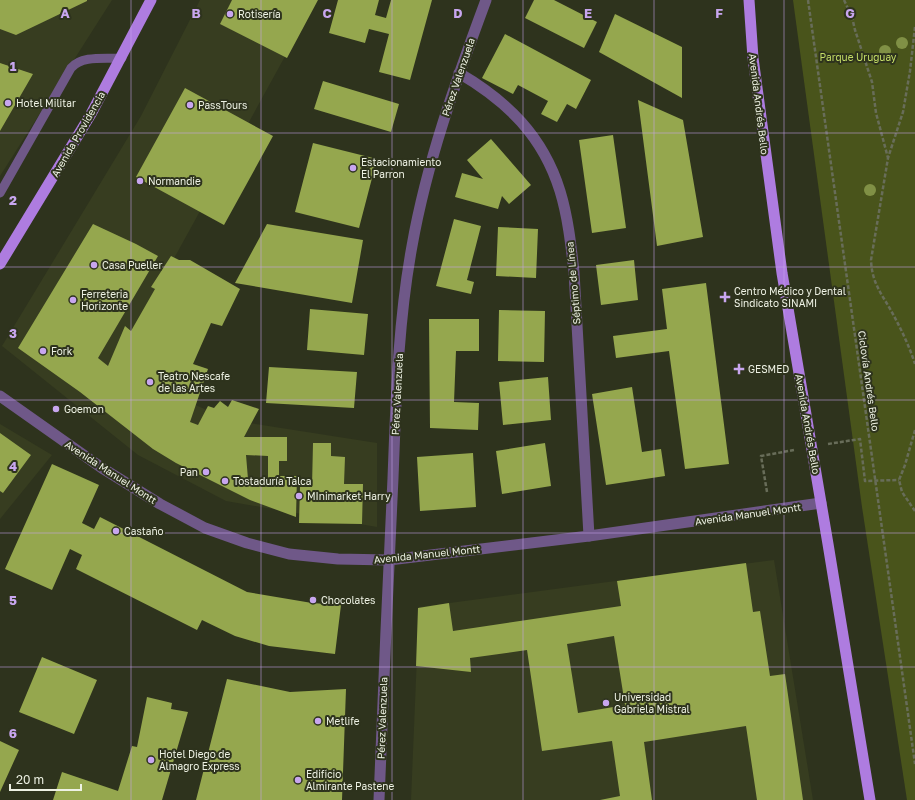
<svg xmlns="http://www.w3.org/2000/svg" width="915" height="800" viewBox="0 0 915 800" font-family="'Golos Text',sans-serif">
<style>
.built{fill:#373d20}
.green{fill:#49541b}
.building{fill:#95a74e;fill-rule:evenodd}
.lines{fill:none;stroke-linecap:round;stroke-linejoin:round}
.path{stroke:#686d59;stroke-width:2.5;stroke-dasharray:4 2;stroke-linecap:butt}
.service{stroke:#6f5888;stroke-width:9}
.minor{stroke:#6f5888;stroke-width:11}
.tertiary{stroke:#6f5888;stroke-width:11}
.primary{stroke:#ae7ce0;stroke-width:11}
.tree{fill:#809045}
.grid{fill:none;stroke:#c8a6ef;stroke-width:1;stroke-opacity:0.55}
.poi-dot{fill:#c8a6ef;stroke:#2e331d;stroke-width:1.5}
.labels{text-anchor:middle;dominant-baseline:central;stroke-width:4;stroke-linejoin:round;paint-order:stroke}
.poi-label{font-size:10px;fill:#eef2e4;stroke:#2e331d;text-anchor:start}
.park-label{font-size:10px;fill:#c4dd66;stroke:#2e331d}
.street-label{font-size:10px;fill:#eef2e4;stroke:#2e331d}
.grid-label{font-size:13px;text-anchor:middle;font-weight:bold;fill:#c8a6ef;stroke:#2e331d;stroke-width:4;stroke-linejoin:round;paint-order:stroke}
</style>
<rect width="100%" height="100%" fill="#2e331d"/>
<!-- built -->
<path class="built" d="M0 0H112L0 176Z
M200 0H316L116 364 154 387 230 420 377 443V527L226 501 138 455 2 346 141 116Z
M0 424 52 455 0 519Z
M774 560 813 800H411L419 607Z"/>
<!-- green -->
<path class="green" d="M793 0H915V800H907L862 507Z"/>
<!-- building -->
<path class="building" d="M0 0H87V1L16 35 0 29Z
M232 0H318L287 58 220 24Z
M338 0H379L375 15 386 18 391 0H432L410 80 379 72 389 34 369 29 365 43 329 33Z
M534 0H554L597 22 584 48 525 18Z
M615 14 682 47V98L599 52Z
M505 34 591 80 576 109 567 104 557 122 541 114 548 101 518 85 513 94 482 78Z
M0 63 33 74 0 131Z
M323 81 399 104 391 132 314 109Z
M185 88 273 136 224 225 136 177Z
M638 100 683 120 703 237 657 246Z
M613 135 626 228 592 233 579 140Z
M491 139 531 185 509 204 502 196 498 209 455 197 462 173 483 179 467 160Z
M313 143 377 159 359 228 295 212Z
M454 219 481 226 467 280 474 282 471 294 436 286Z
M93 224 136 244 158 256 98 358 108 366 125 326 131 331 155 289 151 287 171 256 179 260H190L240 289 222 326 211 323 193 364 208 369 190 422 198 425 208 406 214 408 220 401 228 407 232 400 259 409 244 437H287V461H279V476H297L296 517 250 500 176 463 153 449 80 392 18 348ZM246 455 268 456V479H248Z
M267 224 363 240 352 303 235 283Z
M498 227 538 229 536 278 496 276Z
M634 260 638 300 601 305 596 265Z
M706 283 729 464 685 469 669 351 616 358 613 336 667 329 662 289Z
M310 309 368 314 364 355 307 350Z
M499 310 545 311 544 362 498 361Z
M429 319H479V351H456L454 402 479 403 478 430 430 428Z
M269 367 357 372 354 408 266 403Z
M548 377 551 420 503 425 499 382Z
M632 387 642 452 661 449 665 476 606 485 592 394Z
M0 433 31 455 3 493 0 491Z
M313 443H331V456L345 457 344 484H363L362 524 299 523 300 487H312Z
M545 443 551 486 502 494 496 451Z
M473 453 476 507 420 511 417 457Z
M52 464 99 485 82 523 94 529 100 517 247 592 312 603 341 605 335 654 269 646 235 636 202 620 197 630 76 569 82 555 70 549 52 590 5 569Z
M746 563 753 612 760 611 770 676 785 674 803 800H757L746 726 644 742 652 800H600L620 796 612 741 542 751 527 650 470 658 471 672 416 666 418 608 449 603 453 631 621 606 617 581ZM614 636 625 705 578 713 567 644Z
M42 657 97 680 74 734 19 712Z
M227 679 290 692 346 689 342 800H196Z
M147 697 172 703 171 709 188 712 162 800H53L62 772 118 791 132 746 137 747Z
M0 741 19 750 0 792Z"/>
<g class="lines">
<!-- path -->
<path class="path" d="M808 0 915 764
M844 0 852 17 855 30 872 82 876 113 888 158
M915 27 910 71 903 112 888 158 871 260C872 285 883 295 894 316 902 331 910 348 915 364
M915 430 905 465 899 480 902 492 915 511
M828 444 860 439 865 481 899 480
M767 492 761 456 794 450"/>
<!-- service -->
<path class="service" d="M0 193 71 68C82 55 105 59 122 58"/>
<!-- minor -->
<path class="minor" d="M459 73C507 101 543 136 560 191 568 217 571 245 574 272L589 536
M379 800C383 693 388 585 393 478 396 400 398 322 412 246 427 161 456 81 486 0"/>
<!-- tertiary -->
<path class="tertiary" d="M0 396 102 468 160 504 205 528 247 543 289 554 338 559 389 560 589 536 821 503"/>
<!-- primary -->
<path class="primary" d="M749 0 753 58 782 273 828 544 870 800
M0 264 91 114 151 0"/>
</g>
<!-- trees -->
<g class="tree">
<circle cx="902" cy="43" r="6"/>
<circle cx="885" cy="51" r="6"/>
<circle cx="870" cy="190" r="6"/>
</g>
<!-- grid -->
<path class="grid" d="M131 0V800M261 0V800M392 0V800M523 0V800M654 0V800M784 0V800M0 133H915M0 267H915M0 400H915M0 533H915M0 667H915"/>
<!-- markers -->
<g class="poi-dot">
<circle cx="230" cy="14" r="4"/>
<circle cx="8" cy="103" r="4"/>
<circle cx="190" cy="105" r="4"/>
<circle cx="353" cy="168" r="4"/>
<circle cx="140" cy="181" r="4"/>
<circle cx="94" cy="265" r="4"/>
<path d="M723 291h4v4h4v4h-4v4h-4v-4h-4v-4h4z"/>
<circle cx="73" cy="300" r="4"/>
<circle cx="43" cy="351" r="4"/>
<path d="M737 363h4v4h4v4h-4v4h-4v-4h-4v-4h4z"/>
<circle cx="150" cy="382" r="4"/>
<circle cx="56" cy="409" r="4"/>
<circle cx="206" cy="472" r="4"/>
<circle cx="225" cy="481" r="4"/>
<circle cx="299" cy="496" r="4"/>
<circle cx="116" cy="531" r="4"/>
<circle cx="313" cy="600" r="4"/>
<circle cx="606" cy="703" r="4"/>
<circle cx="318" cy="721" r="4"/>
<circle cx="151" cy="760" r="4"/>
<circle cx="298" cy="780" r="4"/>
</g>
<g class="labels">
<!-- poi labels -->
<g class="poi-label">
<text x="238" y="14">Rotisería</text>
<text x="16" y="103">Hotel Militar</text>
<text x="198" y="105">PassTours</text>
<text x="361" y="162">Estacionamiento<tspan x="361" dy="12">El Parron</tspan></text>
<text x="148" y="181">Normandie</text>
<text x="102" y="265">Casa Pueller</text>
<text x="734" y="291">Centro Médico y Dental<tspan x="734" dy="12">Sindicato SINAMI</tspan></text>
<text x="81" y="294">Ferreteria<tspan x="81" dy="12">Horizonte</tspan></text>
<text x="51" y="351">Fork</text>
<text x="748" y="369">GESMED</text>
<text x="158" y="376">Teatro Nescafe<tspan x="158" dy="12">de las Artes</tspan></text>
<text x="64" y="409">Goemon</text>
<text x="198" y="472" text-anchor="end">Pan</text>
<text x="233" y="481">Tostaduría Talca</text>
<text x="307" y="496">MInimarket Harry</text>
<text x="124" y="531">Castaño</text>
<text x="321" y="600">Chocolates</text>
<text x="614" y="697">Universidad<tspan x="614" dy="12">Gabriela Mistral</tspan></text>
<text x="326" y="721">Metlife</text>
<text x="159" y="754">Hotel Diego de<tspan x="159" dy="12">Almagro Express</tspan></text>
<text x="306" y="774">Edificio<tspan x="306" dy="12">Almirante Pastene</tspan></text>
</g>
<!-- park labels -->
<g class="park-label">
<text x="858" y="57">Parque Uruguay</text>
</g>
<!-- street labels -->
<g class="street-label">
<text transform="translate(458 77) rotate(-71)">Pérez Valenzuela</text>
<text transform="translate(759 104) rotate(83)">Avenida Andrés Bello</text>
<text transform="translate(78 134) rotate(-60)">Avenida Providencia</text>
<text transform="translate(573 283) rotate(-95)">Séptimo de Línea</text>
<text transform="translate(869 381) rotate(82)">Ciclovía Andrés Bello</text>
<text transform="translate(397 394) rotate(-87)">Pérez Valenzuela</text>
<text transform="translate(808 424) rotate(80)">Avenida Andrés Bello</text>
<text transform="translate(111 472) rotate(33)">Avenida Manuel Montt</text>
<text transform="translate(748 514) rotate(-8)">Avenida Manuel Montt</text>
<text transform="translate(427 554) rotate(-6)">Avenida Manuel Montt</text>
<text transform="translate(382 718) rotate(-88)">Pérez Valenzuela</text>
</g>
</g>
<g class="grid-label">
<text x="65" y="18">A</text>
<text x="196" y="18">B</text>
<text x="327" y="18">C</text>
<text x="458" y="18">D</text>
<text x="588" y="18">E</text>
<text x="719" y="18">F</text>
<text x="850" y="18">G</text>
<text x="13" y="71">1</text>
<text x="13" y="205">2</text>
<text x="13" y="338">3</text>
<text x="13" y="471">4</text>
<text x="13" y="605">5</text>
<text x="13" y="738">6</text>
</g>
<!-- scale -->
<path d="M10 784v6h71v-6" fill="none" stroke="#eef2e4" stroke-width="2"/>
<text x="16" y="784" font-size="12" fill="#eef2e4" stroke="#2e331d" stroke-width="3" paint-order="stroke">20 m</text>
</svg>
